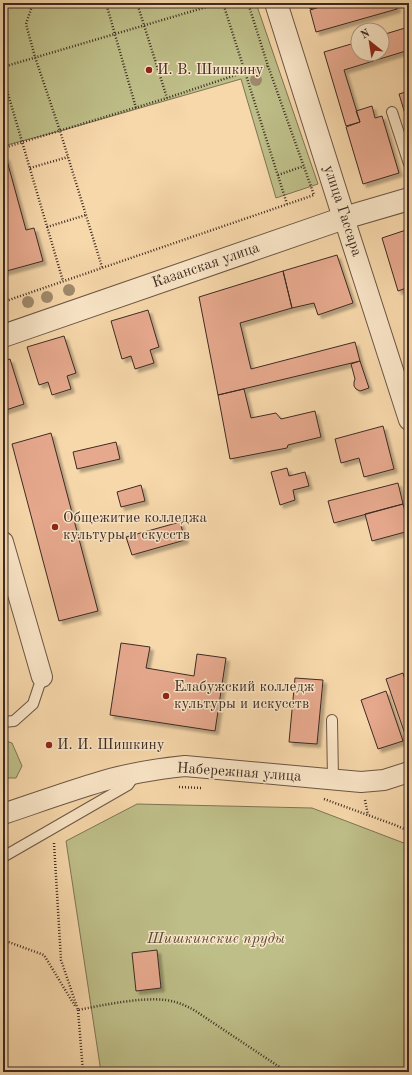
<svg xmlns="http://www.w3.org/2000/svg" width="412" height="1075" viewBox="0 0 412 1075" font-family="'Old Standard TT',serif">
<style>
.green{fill:#bebe88;stroke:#7e7456}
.building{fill:#e7a98e;stroke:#3d2b23;filter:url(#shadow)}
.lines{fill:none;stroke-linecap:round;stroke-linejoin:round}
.service-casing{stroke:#6c5645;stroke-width:12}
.minor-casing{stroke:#6c5645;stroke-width:22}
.tertiary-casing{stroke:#6c5645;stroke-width:24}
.path{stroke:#3d2b23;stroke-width:2.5;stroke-dasharray:1 2;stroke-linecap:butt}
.service{stroke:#fae6c8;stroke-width:10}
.minor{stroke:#fae6c8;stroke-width:20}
.tertiary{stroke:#fae6c8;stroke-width:22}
.tree{fill:#9f896b}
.poi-dot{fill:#8f2418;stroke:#fae6c8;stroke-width:1.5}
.labels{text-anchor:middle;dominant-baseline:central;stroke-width:3;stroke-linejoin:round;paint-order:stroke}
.poi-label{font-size:15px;fill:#3d2b23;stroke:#fae6c8;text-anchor:start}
.street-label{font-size:15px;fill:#3d2b23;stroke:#fae6c8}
.park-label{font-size:15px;font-style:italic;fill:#574837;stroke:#fae6c8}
</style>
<defs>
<filter id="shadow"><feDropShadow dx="3.5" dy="3.5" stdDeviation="1" flood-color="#0004"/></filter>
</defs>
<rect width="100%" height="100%" fill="#f7d8ab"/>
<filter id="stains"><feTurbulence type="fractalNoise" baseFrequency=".005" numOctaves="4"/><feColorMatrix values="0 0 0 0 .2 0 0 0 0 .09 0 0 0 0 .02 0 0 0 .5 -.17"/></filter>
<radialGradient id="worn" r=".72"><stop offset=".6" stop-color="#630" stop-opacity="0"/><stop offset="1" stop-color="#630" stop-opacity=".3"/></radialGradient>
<!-- green -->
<path class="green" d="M18 3H256L318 184 276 198 241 79 60 131 3 146V7Z
M3 740 12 743 22 766 16 778H3Z
M137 804 312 808 409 845V1072H101L66 841Z"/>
<!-- building -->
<path class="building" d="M308 3H331L310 9Z
M333 3H396L397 9 316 32 310 10Z
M405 28 409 40V50L344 70 360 122 346 126 324 52 358 42V54H382V35Z
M409 91V127L399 94Z
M372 106 375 118 382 116 399 173 363 184 346 127 360 122 356 111Z
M3 157H6L26 230 34 228 43 261 3 272Z
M409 229V287L398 291 382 238Z
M337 255 353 303 318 315 314 303 292 308 283 271Z
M283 271 292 308 240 323 251 369 355 342 360 361 218 395 199 297Z
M148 310 159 347 150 350 154 363 135 369 131 356 122 359 111 321Z
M64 336 76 373 67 376 71 389 52 395 48 382 39 385 27 347Z
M10 359 24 404 3 411V361Z
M360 361 369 388 360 391 356 389 354 386V382L355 379 351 364Z
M244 389 251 418 276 413 281 419 315 411 321 437 288 445 287 448 230 459 218 395Z
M383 426 394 469 364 477 359 458 341 463 335 439Z
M51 433 98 611 59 621 12 444Z
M116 442 120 459 77 469 73 452Z
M287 468 289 476 305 472 309 486 293 490 295 500 280 505 271 472Z
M398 483 403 504 334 523 328 501Z
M141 485 145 501 121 507 117 492Z
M403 504 409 526V531L372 541 365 514Z
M180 522 185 540 132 555 126 537Z
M121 643 150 647 146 668 194 676 197 654 226 658 215 731 110 715Z
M403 673 409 693V740H407L386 679Z
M295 678 323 680 317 744 289 742Z
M386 691 403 741 378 749 361 700Z
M157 950 161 988 136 991 132 953Z"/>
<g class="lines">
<!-- service casing -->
<g class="service-casing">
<path id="service" d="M392 112 409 164
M332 720 333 779
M3 722 14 721 33 704 42 677
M3 857 128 785 135 775"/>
</g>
<!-- minor casing -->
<g class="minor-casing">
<path id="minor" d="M344 218 409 420
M3 542 42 677
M3 814C36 803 69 791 103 781 130 773 157 769 185 766L361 782 384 780 409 772"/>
</g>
<!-- tertiary casing -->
<g class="tertiary-casing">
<path id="tertiary" d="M276 3 344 218
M3 336 344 218 409 199"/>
</g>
<!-- path -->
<path class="path" d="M33 3 26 24 35 57 60 131 102 267
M106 3 136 108
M137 3 167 98
M223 3 287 204
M3 67 220 3
M3 77 63 281
M3 148 167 98 245 72 268 66
M30 168 68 157
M278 175 304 166
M47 227 86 215
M3 302 314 195 268 66 248 3
M179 787 202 788
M324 799 395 825 409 831
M365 800 368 815
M54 843 61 960 78 1010C103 1005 141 997 166 1000 179 1002 190 1007 200 1014L287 1072
M3 940 44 955 75 1006
M78 1010 83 1072"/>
<!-- service -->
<use href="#service" class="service"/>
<!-- minor -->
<use href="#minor" class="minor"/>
<!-- tertiary -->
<use href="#tertiary" class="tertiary"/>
</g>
<!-- trees -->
<g class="tree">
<circle cx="256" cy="80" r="6"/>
<circle cx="69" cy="290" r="6"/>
<circle cx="47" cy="297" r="6"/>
<circle cx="28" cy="302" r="6"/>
</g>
<!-- markers -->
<g class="poi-dot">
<circle cx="149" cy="70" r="4"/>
<circle cx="55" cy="527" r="4"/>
<circle cx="166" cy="696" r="4"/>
<circle cx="49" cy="745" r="4"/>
</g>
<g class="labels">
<!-- poi labels -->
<g class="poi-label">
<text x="157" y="70">И. В. Шишкину</text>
<text x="63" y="518">Общежитие колледжа<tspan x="63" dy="17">культуры и скусств</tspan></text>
<text x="174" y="687">Елабужский колледж<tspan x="174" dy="17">культуры и искусств</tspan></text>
<text x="57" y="745">И. И. Шишкину</text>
</g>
<!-- street labels -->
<g class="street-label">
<text transform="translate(342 211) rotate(72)">улица Гассара</text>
<text transform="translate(206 266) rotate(-19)">Казанская улица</text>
<text transform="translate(239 773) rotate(4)">Набережная улица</text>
</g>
<!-- park labels -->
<g class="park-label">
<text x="216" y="939">Шишкинские пруды</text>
</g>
</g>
<!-- margin -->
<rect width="412" height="1075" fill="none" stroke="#f7d8ab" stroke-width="16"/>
<rect x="4" y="4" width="404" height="1067" fill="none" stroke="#3d2b23" stroke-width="2"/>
<rect x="8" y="8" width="396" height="1059" fill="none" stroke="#3d2b23"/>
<!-- north arrow -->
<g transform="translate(370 42) rotate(330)"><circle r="19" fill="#fae6c8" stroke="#ae9b86"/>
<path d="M0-3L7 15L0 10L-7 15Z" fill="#8f2418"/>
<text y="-6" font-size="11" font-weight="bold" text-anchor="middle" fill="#3d2b23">N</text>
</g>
<rect width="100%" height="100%" filter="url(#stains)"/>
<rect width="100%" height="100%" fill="url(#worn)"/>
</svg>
